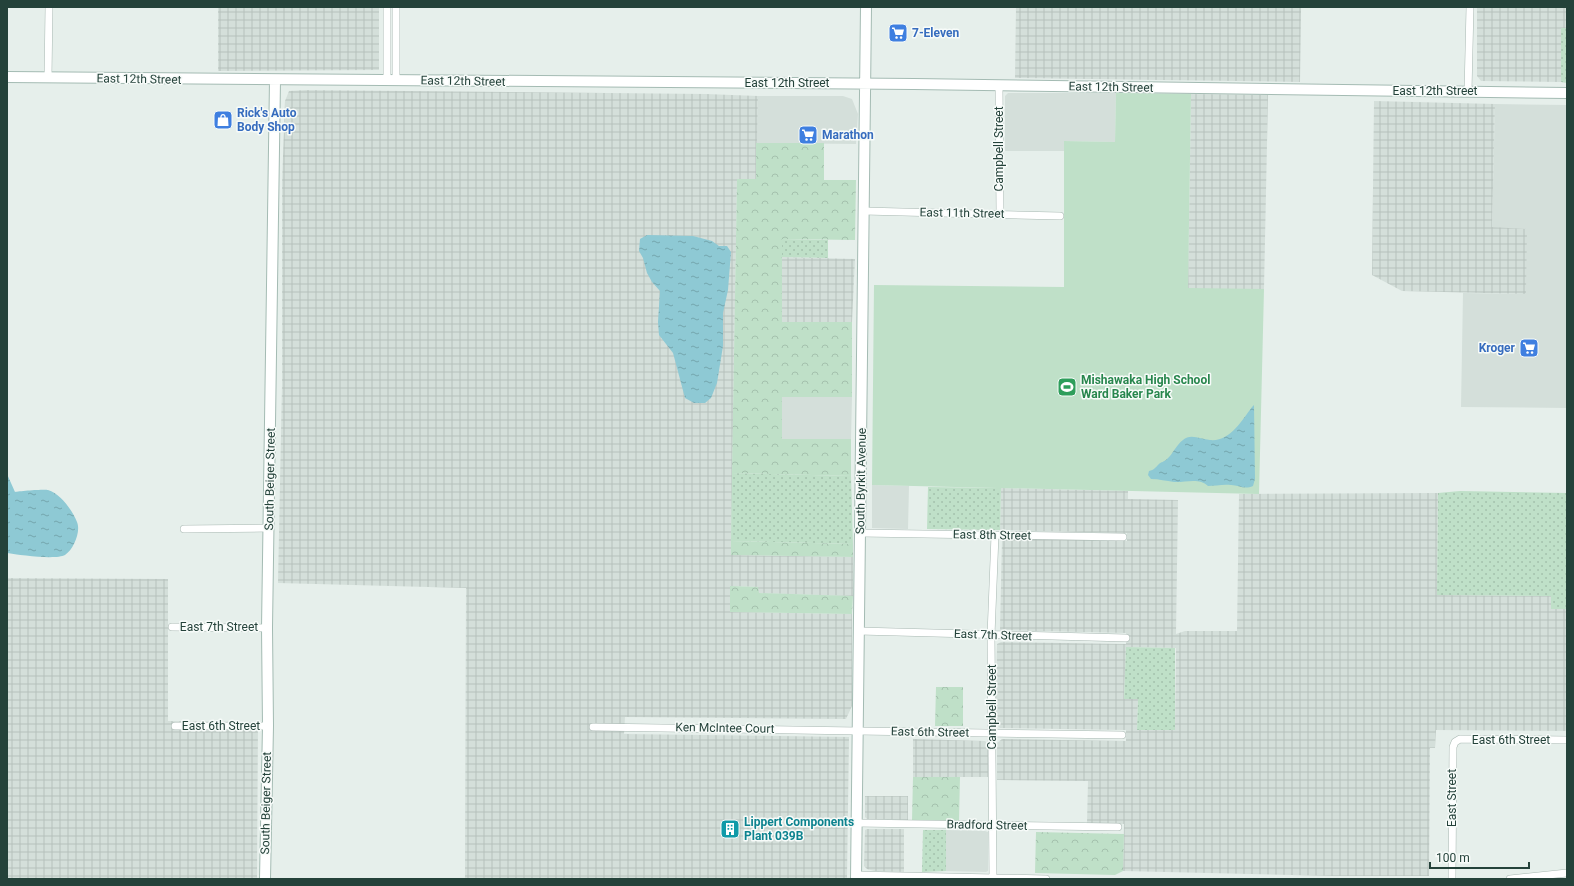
<svg xmlns="http://www.w3.org/2000/svg" width="1574" height="886" viewBox="0 0 1574 886" font-family="Roboto,sans-serif">
<style>
.built{fill:#d4dfda}
.industrial{fill:url(#industrial-grid);fill-rule:evenodd}
.grass{fill:url(#grass-dots)}
.forest{fill:url(#forest-crowns)}
.green{fill:#bfe0c8}
.water{fill:url(#water-ripples)}
.lines{fill:none;stroke-linecap:round;stroke-linejoin:round}
.street-casing{stroke:#a8b8b2;stroke-width:8}
.secondary-casing{stroke:#a4bbb3;stroke-width:12}
.street{stroke:#fff;stroke-width:7}
.secondary{stroke:#fff;stroke-width:10}
.labels{text-anchor:middle;dominant-baseline:central;stroke-width:3;stroke-linejoin:round;paint-order:stroke}
.shop-label{font-size:12px;font-weight:bold;fill:#366cbe;stroke:#f7fbf9;text-anchor:start}
.street-label{font-size:12px;fill:#24423a;stroke:#f7fbf9}
.leisure-label{font-size:12px;font-weight:bold;fill:#27864d;stroke:#f7fbf9;text-anchor:start}
.culture-label{font-size:12px;font-weight:bold;fill:#0d838f;stroke:#f7fbf9;text-anchor:start}
</style>
<defs>
<pattern id="industrial-grid" width="8" height="8" patternUnits="userSpaceOnUse"><rect width="8" height="8" fill="#d4dfda"/><path d="M0 4h8M4 0v8" fill="none" stroke="#b6c1bc"/></pattern>
<pattern id="grass-dots" width="8" height="8" patternUnits="userSpaceOnUse"><rect width="8" height="8" fill="#bfe0c8"/><path d="M2 2h.1M6 6h.1" fill="none" stroke="#a4c1ad" stroke-width="1.8" stroke-linecap="round"/></pattern>
<pattern id="forest-crowns" width="20" height="18" patternUnits="userSpaceOnUse"><rect width="20" height="18" fill="#bfe0c8"/><path d="M2 6a3 3 0 1 1 6 0M12 15a3 3 0 1 1 6 0" fill="none" stroke="#a4c1ad"/></pattern>
<pattern id="water-ripples" width="26" height="14" patternUnits="userSpaceOnUse"><rect width="26" height="14" fill="#8ec9d4"/><path d="M2 4q2-2 4 0t4 0M15 11q2-2 4 0t4 0" fill="none" stroke="#74a5ad"/></pattern>
</defs>
<rect width="100%" height="100%" fill="#e6efeb"/>
<!-- built -->
<path class="built" d="M1008 93H1116L1115 142 1064 141V151H1005V96Z
M758 96H843L852 99 858 114 856 144 756 143Z
M1495 104 1567 105V408L1461 407 1463 293 1526 294 1492 227Z
M782 397H852L851 439H782Z
M872 485 909 486 908 529 872 528Z
M946 830 985 831 988 832V871L986 872 946 871Z"/>
<!-- industrial -->
<path class="industrial" d="M218 7H379V70L218 71Z
M1016 7H1301L1300 82 1015 78Z
M1477 7H1567V28H1561V82L1481 81 1477 76Z
M305 90 706 94 758 96 756 179H737L731 555 853 557V596L758 593V587L731 586 730 612 852 614V706L846 719 625 717 624 734 849 737 847 879H465L466 588 278 583 282 384V183L285 101 289 91Z
M1191 94 1268 95 1264 289H1188Z
M1374 101 1495 104 1492 227 1527 229 1526 294 1402 291 1372 275Z
M782 257 855 259 852 322H782Z
M1001 488 1128 491V499L1178 500 1176 634 1185 631H1237L1239 494 1438 493 1437 595 1551 596V609H1567V731L1436 730 1435 748H1430L1429 876H1333L1123 871 1124 824 1087 823 1088 781 997 780V743L1002 739 1126 741V730L1000 728 996 724 997 644 1001 642 1126 644V633L1000 630 1002 538 1127 541V533L1000 530ZM1126 647 1176 648 1175 730 1137 729 1138 699H1124Z
M7 578 168 579V721L258 722 257 879H7Z
M913 739 985 741 988 744V777H913Z
M865 796H908V820L867 819 865 817Z
M867 829H904V872L874 871 867 869 864 866 865 830Z"/>
<!-- grass -->
<path class="grass" d="M1561 28H1567V83L1561 82Z
M782 239 828 240V258L782 257Z
M732 473 851 476 853 544 731 541Z
M928 487 1001 488 1000 530 927 529Z
M1460 491 1567 493V609H1551V596L1437 595 1438 493Z
M1126 647 1175 648V730H1137L1138 699H1124Z
M923 830H946V871L922 872Z"/>
<!-- forest -->
<path class="forest" d="M756 143H824V180H856L855 240 782 239V322H852V397H782V439H851V476L732 473 737 179H756Z
M731 541 853 544V557L731 555Z
M730 586 758 587 759 593 853 596 852 614 730 612Z
M936 687H963V726H935Z
M913 777H960L959 821 912 820Z
M1036 832 1124 834 1123 871 1115 875 1035 873Z"/>
<!-- green -->
<path class="green" d="M1116 93 1191 94 1188 288 1264 289 1259 494 872 485 874 285 1064 287V141L1115 142Z"/>
<!-- water -->
<path class="water" d="M647 235 693 236 712 241 719 246H727L731 252 728 290 723 313V346L717 383 711 398 705 403H694L685 398 673 353 659 335 658 322 660 291 652 282 647 273 643 258 639 251 640 239Z
M1254 405 1255 479 1253 486C1244 490 1239 485 1231 485 1223 484 1215 486 1208 486 1199 477 1184 483 1174 482 1166 481 1159 479 1151 479L1148 475 1149 471C1154 470 1156 467 1159 464 1161 462 1164 462 1167 459 1173 454 1176 445 1183 440 1190 433 1201 439 1210 440 1230 442 1242 420 1252 407Z
M7 474 15 492C19 491 45 489 48 490 61 494 72 510 77 522 81 531 74 549 65 555 56 560 19 555 7 553Z"/>
<g class="lines">
<!-- street casing -->
<g class="street-casing">
<path id="street" d="M48 78 49 7
M387 80V7
M396 80V7
M999 85 1000 214
M1468 92 1470 7
M864 211 1060 216
M184 529 269 528
M861 533 1123 537
M172 627 267 628
M859 631 1126 638
M175 726H268
M593 727 1122 735
M857 823 1118 827
M856 875 1046 879
M993 879 991 635 995 535
M1452 879 1453 747 1455 742 1460 739 1567 740
M1510 879 1567 873"/>
</g>
<!-- secondary casing -->
<g class="secondary-casing">
<path id="secondary" d="M7 77 914 84 1567 93
M265 879 268 726 267 628 275 80
M856 879 866 7"/>
</g>
<!-- street -->
<use href="#street" class="street"/>
<!-- secondary -->
<use href="#secondary" class="secondary"/>
</g>
<!-- icons -->
<defs>
<g id="supermarket-square" transform="scale(1)"><rect x="-9" y="-9" width="18" height="18" rx="4" fill="#3f7fe0" stroke="#f7fbf9"/><path d="M-6-5.5h2.5l.6 2H6L4.5 2H-2.5L-4.4-4H-6ZM-1.5 3.2a1.3 1.3 0 1 0 .1 0ZM3 3.2a1.3 1.3 0 1 0 .1 0Z" fill="#fff"/></g>
<g id="shop-square" transform="scale(1)"><rect x="-9" y="-9" width="18" height="18" rx="4" fill="#3f7fe0" stroke="#f7fbf9"/><path d="M-5-2.5h2.3a2.7 3.5 0 0 1 5.4 0H5L5.5 6h-11ZM-1.5-2.5h3a1.5 2.3 0 0 0-3 0Z" fill="#fff"/></g>
<g id="stadium-square" transform="scale(1)"><rect x="-9" y="-9" width="18" height="18" rx="4" fill="#2e9e5b" stroke="#f7fbf9"/><path d="M0-5a6.5 5 0 1 0 0 10a6.5 5 0 1 0 0-10ZM-3.5-1.8h7v3.6h-7Z" fill="#fff"/></g>
<g id="building-square" transform="scale(1)"><rect x="-9" y="-9" width="18" height="18" rx="4" fill="#0f9aa8" stroke="#f7fbf9"/><path d="M-4-6H4V6H1V3H-1V6H-4ZM-2.5-4.3h1.7v1.8h-1.7ZM.8-4.3h1.7v1.8H.8ZM-2.5-1h1.7V.8h-1.7ZM.8-1h1.7V.8H.8Z" fill="#fff"/></g>
</defs>
<g fill-rule="evenodd">
<use href="#supermarket-square" x="898" y="33"/>
<use href="#shop-square" x="223" y="120"/>
<use href="#supermarket-square" x="808" y="135"/>
<use href="#supermarket-square" x="1529" y="348"/>
<use href="#stadium-square" x="1067" y="387"/>
<use href="#building-square" x="730" y="829"/>
</g>
<g class="labels">
<!-- shop labels -->
<g class="shop-label">
<text x="912" y="33">7-Eleven</text>
<text x="237" y="113">Rick's Auto<tspan x="237" dy="14">Body Shop</tspan></text>
<text x="822" y="135">Marathon</text>
<text x="1515" y="348" text-anchor="end">Kroger</text>
</g>
<!-- street labels -->
<g class="street-label">
<text transform="translate(139 79) rotate(1)">East 12th Street</text>
<text transform="translate(463 81) rotate(1)">East 12th Street</text>
<text x="787" y="83">East 12th Street</text>
<text transform="translate(1111 87) rotate(1)">East 12th Street</text>
<text x="1435" y="91">East 12th Street</text>
<text transform="translate(999 149) rotate(-90)">Campbell Street</text>
<text transform="translate(962 213) rotate(1)">East 11th Street</text>
<text transform="translate(270 479) rotate(-89)">South Beiger Street</text>
<text transform="translate(861 481) rotate(-89)">South Byrkit Avenue</text>
<text transform="translate(992 535) rotate(1)">East 8th Street</text>
<text x="219" y="627">East 7th Street</text>
<text transform="translate(993 635) rotate(2)">East 7th Street</text>
<text transform="translate(992 707) rotate(-90)">Campbell Street</text>
<text x="221" y="726">East 6th Street</text>
<text transform="translate(725 728) rotate(1)">Ken McIntee Court</text>
<text transform="translate(930 732) rotate(1)">East 6th Street</text>
<text x="1511" y="740">East 6th Street</text>
<text transform="translate(1452 798) rotate(-90)">East Street</text>
<text transform="translate(266 803) rotate(-89)">South Beiger Street</text>
<text transform="translate(987 825) rotate(1)">Bradford Street</text>
</g>
<!-- leisure labels -->
<g class="leisure-label">
<text x="1081" y="380">Mishawaka High School<tspan x="1081" dy="14">Ward Baker Park</tspan></text>
</g>
<!-- culture labels -->
<g class="culture-label">
<text x="744" y="822">Lippert Components<tspan x="744" dy="14">Plant 039B</tspan></text>
</g>
</g>
<!-- border -->
<rect width="1574" height="886" fill="none" stroke="#24423a" stroke-width="16"/>
<!-- scale -->
<path d="M1430 862v6h99v-6" fill="none" stroke="#24423a" stroke-width="2"/>
<text x="1436" y="862" font-size="12" fill="#24423a" stroke="#f7fbf9" stroke-width="3" paint-order="stroke">100 m</text>
</svg>
